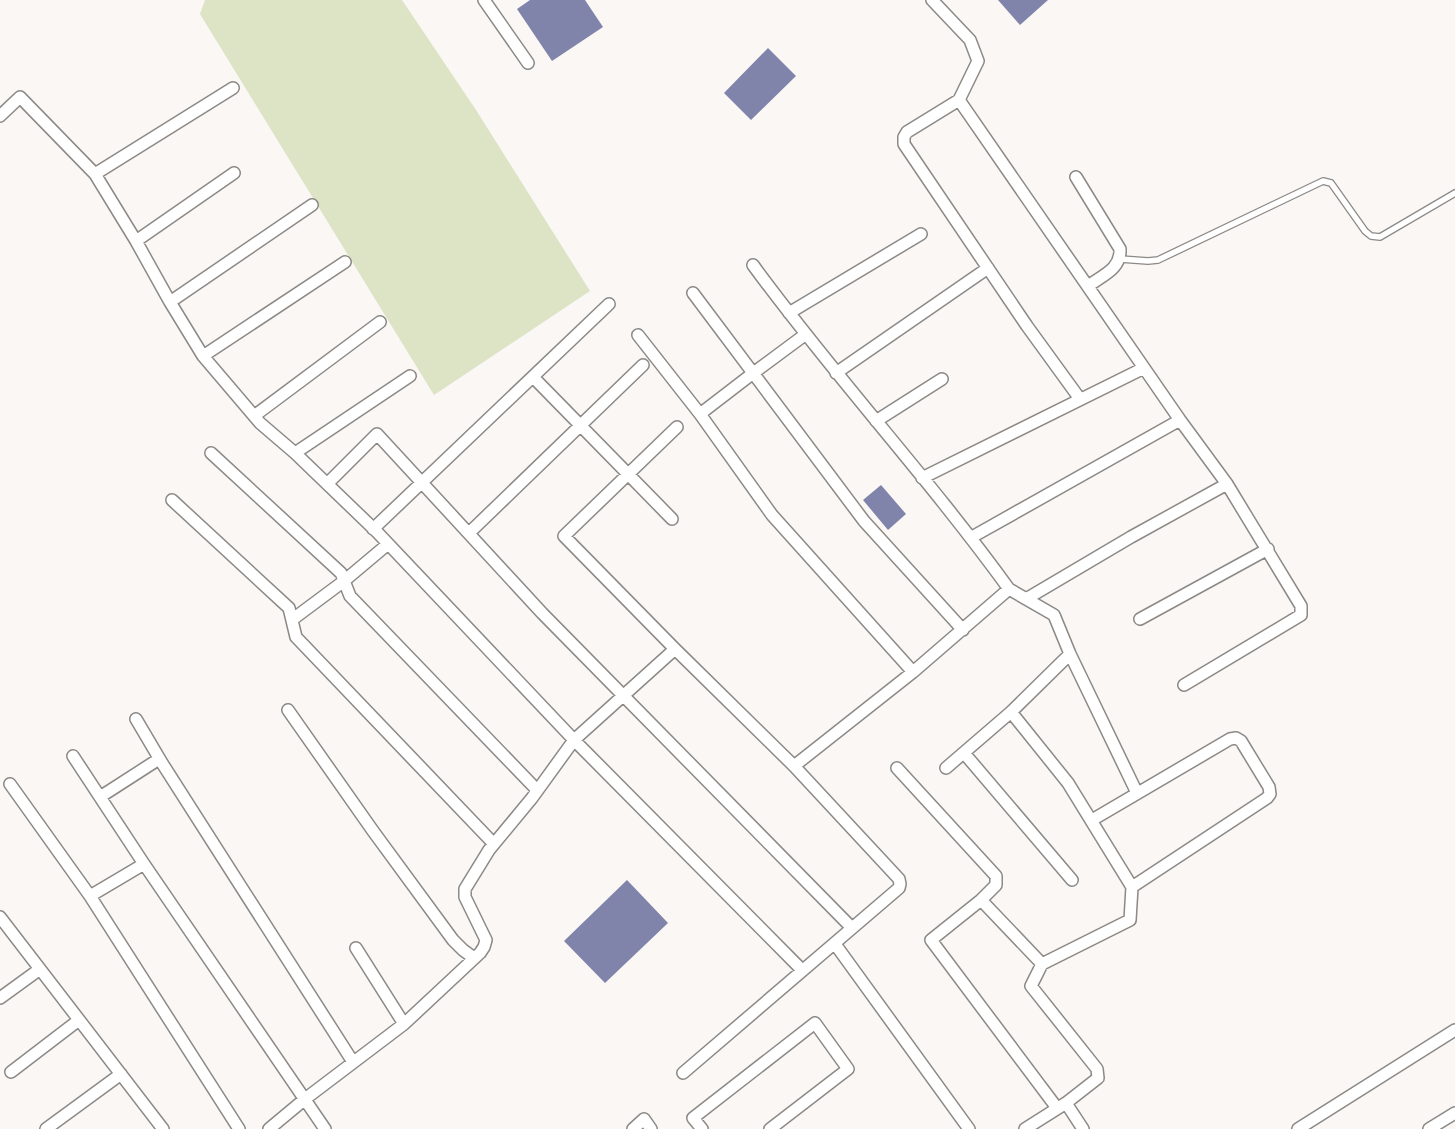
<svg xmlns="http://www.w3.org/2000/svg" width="1455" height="1129" viewBox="0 0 1455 1129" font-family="'Varela Round',sans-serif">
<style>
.green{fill:#dde3c5}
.building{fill:#8084ab}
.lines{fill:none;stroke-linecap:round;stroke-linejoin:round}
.service-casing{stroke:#8c8986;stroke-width:8}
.minor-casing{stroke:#8c8986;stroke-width:14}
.service{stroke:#fff;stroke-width:5.5}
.minor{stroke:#fff;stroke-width:11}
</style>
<rect width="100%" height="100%" fill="#faf7f4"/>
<!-- green -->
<path class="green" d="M205 0H402L476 110 590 291 434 395 200 14Z"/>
<!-- building -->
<path class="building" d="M530 0H585L603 27 552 61 517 9Z
M998 0H1048L1020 25Z
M768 48 796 76 751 120 724 93Z
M881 485 906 514 888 530 863 500Z
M627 880 668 923 605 983 564 941Z"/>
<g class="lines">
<!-- service casing -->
<g class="service-casing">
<path id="service" d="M1120 259 1148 261 1158 260 1323 181 1331 183 1365 231 1371 236 1380 237 1455 193"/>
</g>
<!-- minor casing -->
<g class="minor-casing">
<path id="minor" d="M484 0 528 63
M932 0 970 40 978 61 959 100 907 132 904 137V144L1027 326 1080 399
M959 100 1180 420 1227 484 1301 606V615L1184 685
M0 116 20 97 95 174 136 241 170 302 203 356 260 423 295 453 377 532 574 740 802 970
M95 174 233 88
M1076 177 1120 249C1121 269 1103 275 1088 286
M136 241 234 173
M753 265C834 376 928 477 1009 589
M693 293 864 521 963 630
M170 302 312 205
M789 313 921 234
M638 335 700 414 772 515 913 672
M203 356 345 262
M836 373 988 268
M533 377 672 519
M700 414 752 374 806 334
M254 416 380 322
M876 421 942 379
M677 427 564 536 675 649 794 766 913 672 1009 589 1054 615 1070 654 1137 793
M211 453 341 573 350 596 537 790
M295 453 410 376
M922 478 1144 368
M327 484 377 434 542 613 852 928
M172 500 289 608 296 637 494 844
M373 529 609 304
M469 533 643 365
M972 537 1180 420
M1026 599 1131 537 1227 484
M293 619 344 581 388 544
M1140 619 1268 549
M288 710 373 831 453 940 463 950 474 958
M1011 712 1068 783 1132 887 1130 920 1042 964 1031 986 1097 1069 1098 1078 1066 1103 1025 1129
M136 719 162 763 353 1062
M964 753 1072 880
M73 756 144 864 325 1129
M897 768 996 876V885L981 900 1042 964
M946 768 1011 712 1070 654
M10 784 90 896 239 1129
M100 797 159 759
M1092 820 1230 739 1236 738 1241 741 1269 787 1270 794 1267 798 1132 887
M90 896 144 864
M981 900 931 940 1057 1108
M0 917 163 1129
M835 944 969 1129
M356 948 404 1024
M0 998 40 969
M11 1072 79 1020
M683 1073 899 888 900 884 899 879 794 766
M1066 1103 1083 1129
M46 1129 121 1074
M269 1129 305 1099 404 1024 480 953 484 947 486 940 465 897V889L489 850 532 798 574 740 675 649
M633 1129 644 1119 651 1129
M702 1129 693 1118 815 1023 848 1069 770 1129
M1298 1129 1455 1030
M1429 1129 1455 1113"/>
</g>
<!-- service -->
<use href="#service" class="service"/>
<!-- minor -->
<use href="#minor" class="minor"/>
</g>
</svg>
